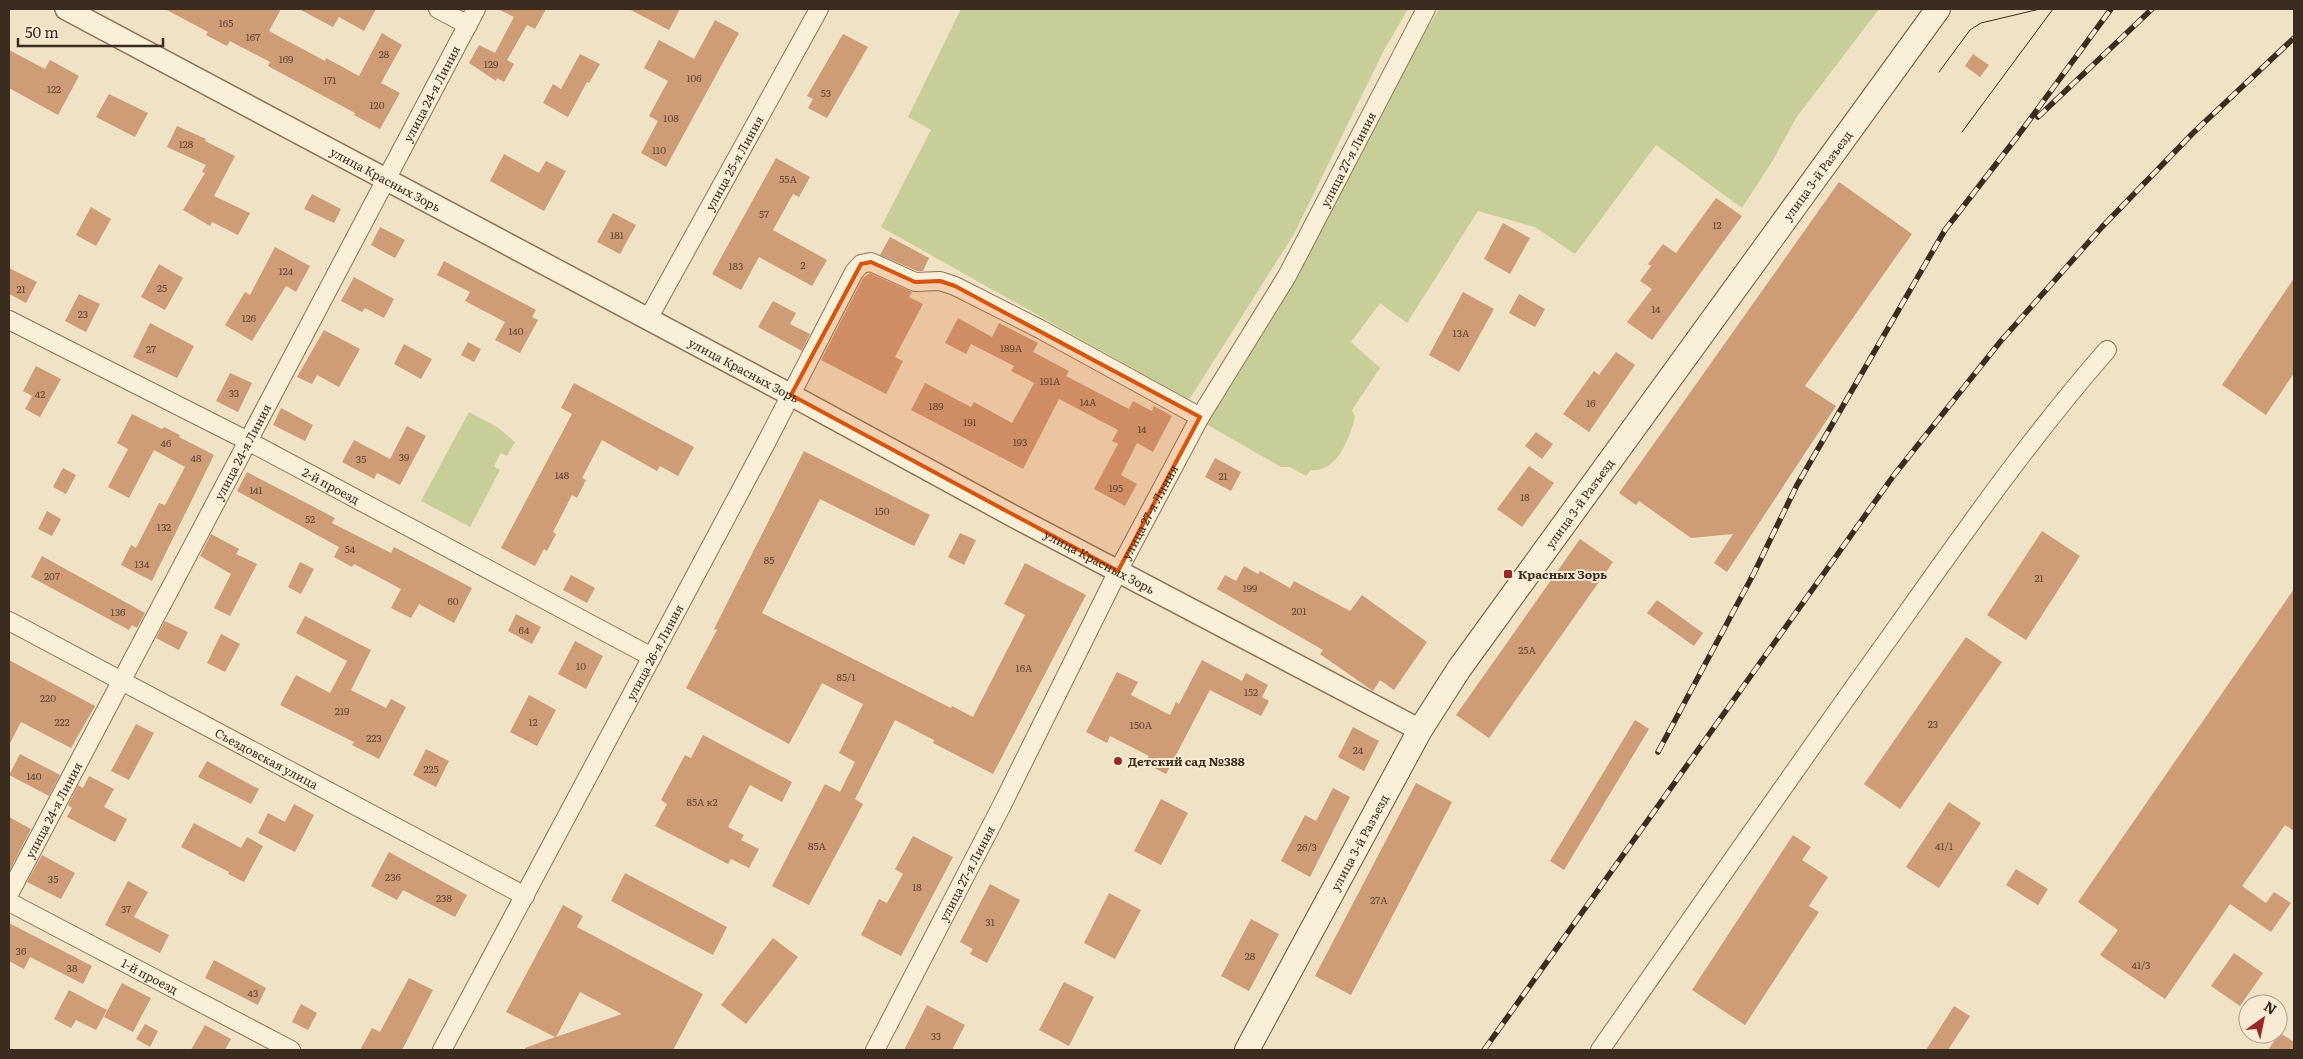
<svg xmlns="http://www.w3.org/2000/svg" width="2303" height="1059" viewBox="0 0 2303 1059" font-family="Literata,serif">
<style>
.green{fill:#c8ce97}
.building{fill:#cf9c78;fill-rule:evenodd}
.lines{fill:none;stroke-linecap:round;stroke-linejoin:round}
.minor-casing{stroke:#8b7459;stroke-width:20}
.tertiary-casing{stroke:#8b7459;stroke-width:24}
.secondary-casing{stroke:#6c553d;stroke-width:26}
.minor{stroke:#faefd7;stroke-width:18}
.tertiary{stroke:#faefd7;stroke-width:21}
.secondary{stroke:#faefd7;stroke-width:24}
.tram{stroke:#3a2c1e;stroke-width:1}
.rail-casing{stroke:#3a2c1e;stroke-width:5.5}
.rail{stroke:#f7ecd3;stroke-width:4;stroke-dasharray:11;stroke-linecap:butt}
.marked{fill:#d7540e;fill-opacity:0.2;stroke:#d7540e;stroke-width:4;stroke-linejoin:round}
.poi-dot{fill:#9c2729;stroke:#f7ecd3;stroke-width:2}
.labels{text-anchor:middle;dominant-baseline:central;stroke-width:4;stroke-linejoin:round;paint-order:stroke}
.number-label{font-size:10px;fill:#5f4834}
.street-label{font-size:12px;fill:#3a2c1e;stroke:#f7ecd3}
.poi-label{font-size:12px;font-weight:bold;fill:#3a2c1e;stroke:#f7ecd3;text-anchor:start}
</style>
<rect width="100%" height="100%" fill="#f0e2c4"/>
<!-- green -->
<path class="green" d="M961 9H1408L1383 52 1294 234 1189 400 881 227 931 130 908 117Z
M1439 9H1879L1796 118 1773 160 1742 208 1656 145 1575 254 1535 227 1478 211 1407 323 1380 303 1351 342 1380 368 1352 410 1355 417C1350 437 1337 473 1311 470L1306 476 1290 467H1281L1204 423 1407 61Z
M469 412 497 427 515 442 507 456 501 453 494 466 500 470 470 527 421 501Z"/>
<!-- building -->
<path class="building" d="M165 9H281L269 31 325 61 326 58 359 76 382 33 402 45 381 83 400 93 380 129 354 115 355 113 268 66 270 62 230 41 227 46 206 35 208 32Z
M299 9H376L364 31 339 17 333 27Z
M498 9H546L535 29 527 25 507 60 514 64 504 82 497 78 496 81 469 63 479 45 495 53 514 17Z
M629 9H680L669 30Z
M715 20 739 33 666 167 641 153 658 121 649 116 668 81 644 68 659 40 694 59Z
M843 34 868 47 827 118 808 108 813 99 807 96Z
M9 50 45 69 50 60 79 76 58 115 9 88Z
M580 54 600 64 589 83 587 82 568 117 543 103 553 84 561 89Z
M1973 54 1989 65 1980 77 1965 66Z
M109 94 148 113 135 137 96 117Z
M177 126 206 139 205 141 235 156 214 196 250 213 238 235 212 222 210 226 183 210 205 173 202 172 206 165 167 147Z
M504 154 539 173 546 161 566 171 544 211 490 181Z
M776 158 810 177 799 197 793 194 773 230 827 260 812 286 759 257 741 290 712 274Z
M1839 182 1912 234 1805 386 1836 406 1727 572 1714 563 1733 534 1691 538 1639 501 1636 505 1619 493Z
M312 194 341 209 334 223 304 209Z
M1716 198 1742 216 1652 340 1627 322 1652 289 1640 281 1651 266 1648 264 1663 244 1676 253Z
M91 207 111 219 96 246 76 235Z
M613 213 636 225 620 254 597 242Z
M1503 223 1530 238 1510 274 1484 259Z
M380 227 405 240 395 258 371 245Z
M890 237 929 258 923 271H917L880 255Z
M275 247 310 266 296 292 286 286 252 341 225 325 245 292 250 295Z
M444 261 536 310 532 317 538 320 520 353 495 340 505 322 465 301 470 292 437 275Z
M159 264 183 278 165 310 141 297Z
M9 268 37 282 26 303 9 294Z
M870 273 912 292 909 297 923 304 895 357 903 361 886 394 821 360 863 278Z
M354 277 394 299 384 318 365 308 362 312 341 301Z
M2294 278V373L2266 415 2222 385Z
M1463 292 1494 309 1459 372 1429 355Z
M79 294 100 304 86 332 65 321Z
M1519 294 1545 309 1535 327 1509 313Z
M773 301 796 313 790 324 810 334 802 351 758 327Z
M958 318 992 337 999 323 1038 343 1033 352 1069 371 1066 376 1129 409 1133 401 1152 411 1154 406 1172 416 1153 452 1137 443 1121 475 1137 484 1125 506 1094 489 1118 444 1112 441 1118 430 1059 399 1023 469 911 410 925 383 971 407 974 402 1012 423 1034 383 1011 371 1014 366 971 344 966 354 945 343Z
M150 323 194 346 177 378 133 357Z
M324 330 360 349 339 387 317 375 312 384 297 377Z
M468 342 481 349 474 362 461 355Z
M404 344 432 359 421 379 394 364Z
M1616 352 1635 365 1589 432 1563 414 1594 371 1599 375Z
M36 366 61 379 40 417 25 409 32 396 23 391Z
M230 373 252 383 238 412 216 401Z
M574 383 694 447 678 476 660 466 657 471 602 440 582 478 586 480 577 498 572 495 553 532 556 534 547 551 544 549 535 566 501 548 572 414 561 408Z
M281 408 313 425 305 441 273 425Z
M132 414 162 429 164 427 180 435 179 437 214 455 152 581 121 565 131 545 136 548 159 503 165 505 185 467 154 450 129 498 108 487 128 449 117 443Z
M407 426 426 436 400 485 377 473 374 479 342 462 354 440 390 459Z
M1536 432 1553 444 1542 459 1525 446Z
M804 451 930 515 914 546 820 499 762 613 951 708 952 706 973 717 1025 615 1004 604 1025 563 1086 595 993 774 933 743 934 740 895 720 855 799 863 804 809 905 772 886 825 784 840 792 855 762 839 753 863 704 822 683 789 744 686 688 717 630 714 629Z
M1215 458 1241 472 1231 491 1205 477Z
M1529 466 1554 483 1522 527 1497 509Z
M63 468 76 475 66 494 53 487Z
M247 472 335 518 332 523 391 553 394 547 472 588 454 623 419 604 411 618 391 608 401 589 354 564 352 567 334 557 339 547 237 491Z
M47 511 61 519 52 536 38 529Z
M2042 531 2080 556 2026 640 1987 615Z
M960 533 976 540 964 565 948 557Z
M211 534 239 549 236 554 257 564 230 616 214 608 231 574 200 556Z
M1580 539 1613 562 1489 738 1456 715Z
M42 556 145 613 137 628 132 625 129 630 31 577Z
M300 562 314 569 301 594 288 587Z
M1244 566 1258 574 1260 571 1290 588 1294 581 1350 611 1362 595 1427 642 1394 690 1380 680 1373 691 1320 654 1323 650 1217 589 1225 575 1236 581Z
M571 575 595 588 587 603 563 590Z
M2294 589V831L2285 825 2242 886 2266 903 2274 892 2291 903 2271 932 2230 904 2165 999 2100 955 2118 930 2078 902Z
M1657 600 1703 633 1694 646 1647 613Z
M516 614 541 627 532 644 508 631Z
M305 616 371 650 351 690 386 708 391 699 406 707 379 759 352 745 354 742 280 705 296 675 330 693 347 661 296 633Z
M165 621 188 632 179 650 156 638Z
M221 634 240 644 225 672 207 663Z
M1966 637 2002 662 1900 809 1864 784Z
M575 641 603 656 586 689 558 674Z
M9 660 95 706 71 748 21 722 9 745Z
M1202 660 1242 681 1246 673 1268 685 1262 697 1269 701 1261 716 1210 690 1166 774 1145 763 1149 756 1110 736 1107 743 1086 732 1117 672 1138 682 1131 695 1170 715 1176 702 1179 704Z
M529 695 556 710 537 746 510 732Z
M1635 720 1649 729 1564 870 1550 861Z
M136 724 154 733 129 780 111 771Z
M1353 727 1379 741 1364 771 1338 757Z
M703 735 792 782 782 802 750 785 728 827 744 835 741 840 759 849 749 868 731 859 728 864 655 826 667 804 661 800 685 755 691 758Z
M426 749 449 761 436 787 413 775Z
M20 754 60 775 49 796 9 775Z
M207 761 259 789 251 804 198 777Z
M89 776 114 789 104 807 127 819 115 842 67 817 72 808 68 805 78 785 83 788Z
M1416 783 1452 802 1351 995 1315 976Z
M1333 788 1350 797 1310 877 1281 861 1305 815 1316 821Z
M1161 799 1188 813 1161 865 1134 851Z
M1949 802 1981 823 1939 888 1906 867Z
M294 804 314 815 295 852 258 833 268 813 285 822Z
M9 817 31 829 9 872Z
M194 823 241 848 247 837 263 846 244 882 228 874 229 872 181 847Z
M1793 835 1811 847 1802 860 1828 877 1809 906 1819 912 1745 1025 1692 990Z
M913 836 953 857 901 956 861 935 879 899 887 903 903 874 895 869Z
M389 852 467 895 455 917 403 890 397 900 371 886Z
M42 855 75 873 61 899 27 882Z
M2016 869 2048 889 2038 905 2006 885Z
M625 873 727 927 713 955 611 901Z
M128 881 148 892 134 917 169 935 160 953 105 925Z
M990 884 1020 900 987 963 970 954 973 949 960 942Z
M1109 893 1141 910 1115 959 1084 943Z
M563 905 583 916 577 927 703 994 673 1050H525V1048L555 1037 506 1012ZM580 992 622 1014 556 1037Z
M1251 919 1279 934 1249 991 1221 976Z
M9 923 92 966 83 984 30 957 24 969 9 961Z
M773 938 798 957 746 1024 721 1005Z
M2234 953 2263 973 2240 1006 2211 986Z
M214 960 266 988 258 1005 205 978Z
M409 978 433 990 402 1050H360L372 1028 380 1032Z
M1064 982 1094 997 1069 1046 1039 1030Z
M122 983 151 998 133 1032 104 1017Z
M69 990 107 1010 96 1030 76 1020 71 1028 54 1019Z
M301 1004 317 1013 308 1030 292 1022Z
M927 1005 965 1025 952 1050H904Z
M1954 1006 1970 1016 1948 1050H1926Z
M145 1024 158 1031 150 1047 136 1039Z
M205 1025 231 1039 225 1050H191Z
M2280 1033 2294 1042V1050H2268Z"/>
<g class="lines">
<!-- minor casing -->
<g class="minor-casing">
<g id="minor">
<path d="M438 9 468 25"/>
<path id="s1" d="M648 319 819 9"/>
<path id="s2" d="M9 320 248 441 652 657"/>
<path id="s3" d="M9 621 525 896"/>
<path id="s4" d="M9 894 476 9"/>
<path id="s5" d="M9 902 291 1050"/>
<path id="s6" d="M442 1050 766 443 854 272 861 264 871 262 915 282 940 281 955 286 1040 329 1200 417"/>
<path id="s7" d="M875 1050 1002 805 1118 571 1200 417 1287 276 1426 9"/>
<path d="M1600 1050C1697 911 1793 772 1892 634 1961 537 2029 439 2107 350"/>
</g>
</g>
<!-- tertiary casing -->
<g class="tertiary-casing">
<g id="tertiary">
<path id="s8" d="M66 9 791 395 1013 516 1420 730"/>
</g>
</g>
<!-- secondary casing -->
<g class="secondary-casing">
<g id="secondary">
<path id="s9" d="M1247 1050 1420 730 1459 669 1938 9"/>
</g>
</g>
<!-- minor -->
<use href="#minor" class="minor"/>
<!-- tertiary -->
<use href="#tertiary" class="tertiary"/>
<!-- secondary -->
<use href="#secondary" class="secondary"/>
<!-- tram -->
<path class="tram" d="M1939 72 1970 30 1981 23 2040 9
M1962 132 2053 9"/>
<!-- rail casing -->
<g class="rail-casing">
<path id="rail" d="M2038 117 2152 9
M1658 752 1754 573 1797 485 1945 230 2017 137 2111 9
M1484 1050 1894 475 2000 342 2102 227 2193 133 2294 38"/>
</g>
<!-- rail -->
<use href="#rail" class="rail"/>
</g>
<!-- marked area -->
<path class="marked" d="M871 262 915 282 940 281 955 286 1200 417 1118 571 791 395 861 264Z"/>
<!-- markers -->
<g class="poi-dot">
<rect x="1503" y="569" width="10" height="10" rx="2.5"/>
<circle cx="1118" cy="761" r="5"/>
</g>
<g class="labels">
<!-- number labels -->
<g class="number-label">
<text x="226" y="22">165</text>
<text x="253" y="36">167</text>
<text x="384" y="53">28</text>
<text x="286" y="58">169</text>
<text x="491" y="63">129</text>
<text x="694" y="77">106</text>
<text x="330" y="79">171</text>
<text x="54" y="88">122</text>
<text x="826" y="92">53</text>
<text x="377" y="104">120</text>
<text x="671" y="117">108</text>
<text x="186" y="143">128</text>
<text x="659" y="149">110</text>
<text x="788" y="178">55А</text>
<text x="764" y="213">57</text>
<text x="1717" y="224">12</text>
<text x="617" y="234">181</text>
<text x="803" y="264">2</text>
<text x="736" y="265">183</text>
<text x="286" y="270">124</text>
<text x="162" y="287">25</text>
<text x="21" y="288">21</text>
<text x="1656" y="308">14</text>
<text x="83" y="313">23</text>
<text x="249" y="317">126</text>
<text x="516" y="330">140</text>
<text x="1461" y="332">13А</text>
<text x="1011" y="347">189А</text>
<text x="151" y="348">27</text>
<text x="1050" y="380">191А</text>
<text x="234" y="392">33</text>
<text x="40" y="393">42</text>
<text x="1088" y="401">14А</text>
<text x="1591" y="402">16</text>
<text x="936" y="405">189</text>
<text x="970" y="421">191</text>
<text x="1142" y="428">14</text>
<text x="1020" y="441">193</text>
<text x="166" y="442">46</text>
<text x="404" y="456">39</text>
<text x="196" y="457">48</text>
<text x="361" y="458">35</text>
<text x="562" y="474">148</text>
<text x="1223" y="475">21</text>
<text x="1116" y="487">195</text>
<text x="256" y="489">141</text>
<text x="1525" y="496">18</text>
<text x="882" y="510">150</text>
<text x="310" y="518">52</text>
<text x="164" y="526">132</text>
<text x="350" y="548">54</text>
<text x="769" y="559">85</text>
<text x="142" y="563">134</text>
<text x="52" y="575">207</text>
<text x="2039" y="577">21</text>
<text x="1250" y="587">199</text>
<text x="453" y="600">60</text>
<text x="1299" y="610">201</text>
<text x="118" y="611">136</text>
<text x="524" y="629">64</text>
<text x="1527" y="649">25А</text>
<text x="581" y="665">10</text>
<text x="1024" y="667">16А</text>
<text x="846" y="676">85/1</text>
<text x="1251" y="691">152</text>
<text x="48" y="697">220</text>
<text x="342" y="710">219</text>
<text x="62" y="721">222</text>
<text x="533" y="721">12</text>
<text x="1933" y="723">23</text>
<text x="1141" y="724">150А</text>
<text x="374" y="737">223</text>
<text x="1358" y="749">24</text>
<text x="431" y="768">225</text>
<text x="34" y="775">140</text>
<text x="702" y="801">85А к2</text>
<text x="817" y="845">85А</text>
<text x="1944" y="845">41/1</text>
<text x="1307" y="846">26/3</text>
<text x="393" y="876">236</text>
<text x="53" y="878">35</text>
<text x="917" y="886">18</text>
<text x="444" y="897">238</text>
<text x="1379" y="899">27А</text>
<text x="126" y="908">37</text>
<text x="990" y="921">31</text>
<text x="21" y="950">36</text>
<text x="1250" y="955">28</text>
<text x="2141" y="964">41/3</text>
<text x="72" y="967">38</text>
<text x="253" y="992">43</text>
<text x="936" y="1035">33</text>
</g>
<!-- street labels -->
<g class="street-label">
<text stroke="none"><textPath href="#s4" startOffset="905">улица 24-я Линия</textPath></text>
<text stroke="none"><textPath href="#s7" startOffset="1009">улица 27-я Линия</textPath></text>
<text stroke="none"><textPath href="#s1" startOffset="178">улица 25-я Линия</textPath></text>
<text stroke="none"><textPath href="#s9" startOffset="1046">улица 3-й Разъезд</textPath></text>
<text stroke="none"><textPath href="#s8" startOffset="362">улица Красных Зорь</textPath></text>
<text stroke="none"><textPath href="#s8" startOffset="768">улица Красных Зорь</textPath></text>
<text stroke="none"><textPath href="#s4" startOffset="500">улица 24-я Линия</textPath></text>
<text stroke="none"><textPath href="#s2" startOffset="362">2-й проезд</textPath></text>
<text stroke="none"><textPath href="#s9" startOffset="641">улица 3-й Разъезд</textPath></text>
<text stroke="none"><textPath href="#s7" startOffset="604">улица 27-я Линия</textPath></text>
<text stroke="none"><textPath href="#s8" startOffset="1172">улица Красных Зорь</textPath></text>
<text stroke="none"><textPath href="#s6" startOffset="451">улица 26-я Линия</textPath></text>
<text stroke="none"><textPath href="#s3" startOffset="292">Съездовская улица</textPath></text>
<text stroke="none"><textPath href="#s4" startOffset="95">улица 24-я Линия</textPath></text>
<text stroke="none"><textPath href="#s9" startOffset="236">улица 3-й Разъезд</textPath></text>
<text stroke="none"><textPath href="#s7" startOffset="199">улица 27-я Линия</textPath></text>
<text stroke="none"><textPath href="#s5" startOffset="159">1-й проезд</textPath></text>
</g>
<!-- poi labels -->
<g class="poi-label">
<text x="1518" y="574">Красных Зорь</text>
<text x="1128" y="761">Детский сад №388</text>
</g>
</g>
<!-- border -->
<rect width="2303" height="1059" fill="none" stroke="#3a2c1e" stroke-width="20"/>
<!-- north arrow -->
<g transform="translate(2263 1019) rotate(33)"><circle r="24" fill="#f7ecd3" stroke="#ab9f8b"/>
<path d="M0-4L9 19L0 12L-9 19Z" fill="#9c2729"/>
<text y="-8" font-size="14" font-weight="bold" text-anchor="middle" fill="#3a2c1e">N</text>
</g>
<!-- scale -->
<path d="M18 38v8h145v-8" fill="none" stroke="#3a2c1e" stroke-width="2.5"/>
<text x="25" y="38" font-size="15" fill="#3a2c1e" stroke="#f7ecd3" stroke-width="4" paint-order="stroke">50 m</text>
</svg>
